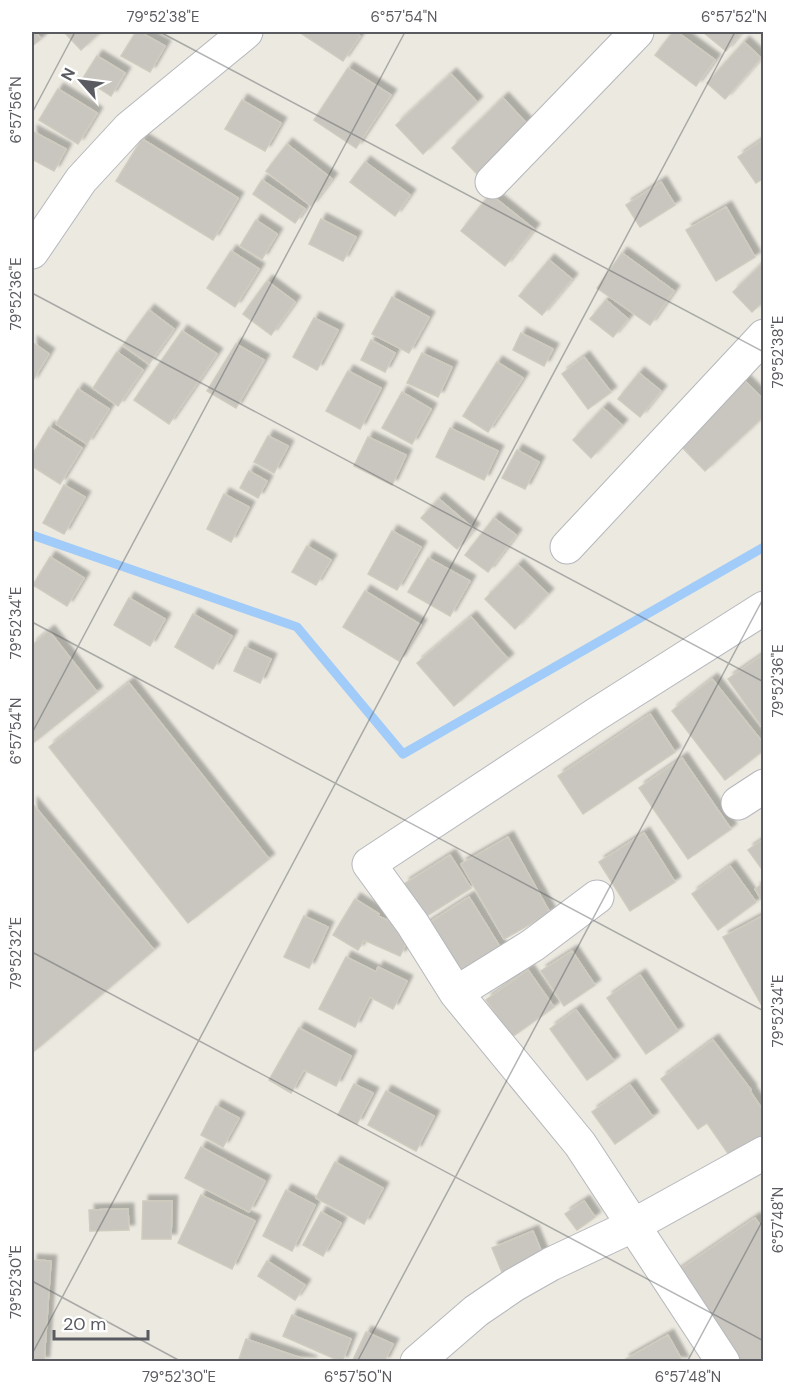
<svg xmlns="http://www.w3.org/2000/svg" width="795" height="1393" viewBox="0 0 795 1393" font-family="'DM Sans',sans-serif">
<style>
.lines{fill:none;stroke-linecap:round;stroke-linejoin:round}
.stream{stroke:#a1cbf9;stroke-width:9}
.building{fill:#c8c6bf;stroke:#cfcbbf;stroke-width:1.5;filter:url(#shadow)}
.minor-casing{stroke:#b6b7bc;stroke-width:35}
.minor{stroke:#fff;stroke-width:33}
.ticks{fill:none;stroke:#595b60;stroke-width:1.5;stroke-opacity:0.45}
.neatline{fill:none;stroke:#595b60;stroke-width:2}
.ticks-label{font-size:15px;text-anchor:middle;fill:#595b60}
</style>
<defs>
<filter id="shadow"><feDropShadow dx="5.5" dy="-5.5" stdDeviation="1.5" flood-color="#0004"/></filter>
</defs>
<rect width="100%" height="100%" fill="#ebe9e0"/>
<g class="lines">
<!-- stream -->
<path class="stream" d="M32 535 297 627 403 754 764 547"/>
</g>
<!-- building -->
<path class="building" d="M32 32H35L41 39 32 46Z
M64 32H100L81 50Z
M136 32H140L165 46 150 72 121 56Z
M299 32H354L360 36 343 61Z
M673 32H677L715 60 696 86 655 55Z
M703 32H741L726 51Z
M744 42 761 58 725 99 707 83Z
M97 56 125 73 111 96 83 78Z
M348 68 391 95 356 148 314 120Z
M451 74 477 102 423 154 396 125Z
M58 89 97 113 78 144 39 120Z
M503 98 528 125 477 174 452 148Z
M242 100 281 123 265 151 225 129Z
M32 131 66 149 54 171 32 159Z
M142 139 238 198 213 240 116 181Z
M764 139V178L756 183 738 157Z
M287 144 332 179 311 206 266 171Z
M365 162 410 195 395 216 350 182Z
M262 180 305 209 295 223 253 194Z
M661 182 675 205 640 227 626 205Z
M490 194 534 229 505 266 461 231Z
M726 207 755 257 716 281 686 230Z
M321 219 356 237 343 261 309 244Z
M256 220 277 234 262 259 240 246Z
M231 251 259 269 235 307 207 288Z
M622 253 674 291 650 325 597 288Z
M549 260 572 279 542 315 519 296Z
M763 263 764 301 752 312 733 292Z
M267 281 295 302 271 335 243 314Z
M392 297 429 317 409 353 372 334Z
M606 300 628 319 613 337 590 319Z
M149 310 174 329 149 364 123 345Z
M314 318 338 330 317 370 293 357Z
M182 331 217 354 169 424 134 400Z
M521 333 553 349 544 366 513 350Z
M371 340 395 353 385 372 361 360Z
M32 342 49 354 32 382Z
M236 344 264 360 236 408 207 391Z
M117 352 143 370 118 406 93 388Z
M422 353 452 367 438 397 407 383Z
M584 357 611 392 588 409 562 374Z
M497 362 523 378 488 432 463 416Z
M348 371 381 388 360 429 326 411Z
M639 373 661 391 640 417 618 399Z
M744 380 764 400V416L705 471 677 442Z
M78 389 109 409 87 444 56 424Z
M402 392 431 409 412 444 382 428Z
M603 408 622 425 591 458 573 440Z
M49 427 82 448 60 484 32 466V455Z
M450 428 498 451 484 480 436 457Z
M268 436 288 446 274 473 254 462Z
M368 437 406 455 392 485 354 466Z
M517 450 539 462 525 489 502 478Z
M249 471 267 481 258 498 240 488Z
M64 485 85 497 64 534 43 523Z
M224 494 249 507 231 542 207 529Z
M439 499 474 529 457 549 421 518Z
M494 518 516 535 488 572 465 555Z
M392 531 421 547 397 590 368 574Z
M307 546 331 560 316 585 292 572Z
M50 557 84 578 67 606 33 585Z
M428 558 470 581 450 616 408 592Z
M518 565 548 594 515 629 485 599Z
M365 591 421 625 399 661 343 627Z
M129 598 165 619 150 646 114 625Z
M193 614 232 636 213 669 175 647Z
M471 617 508 659 454 706 417 663Z
M49 631 97 692 32 744V645Z
M245 647 271 659 260 683 234 671Z
M764 654V730L728 679Z
M712 679 764 744V750L725 780 672 711Z
M129 683 269 859 188 923 49 747Z
M650 714 675 752 583 814 558 776Z
M682 758 731 829 688 859 639 788Z
M32 803 154 950 32 1053Z
M644 833 675 882 630 911 599 862Z
M508 837 550 913 504 939 461 864Z
M764 839V872L748 850Z
M450 855 471 888 425 917 404 884Z
M730 866 756 902 718 930 692 894Z
M764 883V904L755 889Z
M469 897 507 958 462 987 424 926Z
M355 899 379 914 378 916 412 931 400 956 364 940 358 950 333 935Z
M764 915V1002L761 1004 723 937Z
M304 916 328 927 309 968 284 957Z
M572 951 595 985 564 1006 541 971Z
M346 957 376 972 378 967 407 981 393 1009 370 997 355 1027 319 1009Z
M528 970 554 1007 512 1037 486 1000Z
M640 975 678 1031 646 1054 607 998Z
M576 1010 614 1061 587 1080 550 1029Z
M299 1028 351 1056 336 1086 304 1070 291 1093 269 1080Z
M713 1040 751 1090 750 1091 764 1112V1146L736 1165 707 1123 698 1129 661 1079Z
M354 1084 373 1093 357 1124 338 1115Z
M630 1085 653 1117 615 1144 592 1112Z
M386 1091 434 1116 416 1151 368 1125Z
M216 1106 239 1118 223 1147 201 1135Z
M201 1147 265 1181 249 1212 185 1178Z
M335 1162 383 1188 364 1224 316 1198Z
M286 1190 315 1205 292 1251 263 1236Z
M201 1195 255 1221 232 1269 178 1243Z
M143 1201H172L171 1239H142Z
M584 1201 595 1217 577 1230 565 1214Z
M128 1209 129 1230 90 1231 89 1210Z
M321 1212 341 1223 323 1256 303 1245Z
M755 1218 764 1231V1362H726L669 1277Z
M533 1231 547 1265 506 1282 492 1248Z
M32 1260 51 1261 44 1362H32Z
M267 1261 305 1285 295 1300 258 1276Z
M292 1315 351 1339 342 1362 283 1336Z
M366 1332 393 1344 384 1362H352Z
M668 1335 683 1362H625L624 1360Z
M246 1339 312 1362H238Z"/>
<g class="lines">
<!-- minor casing -->
<g class="minor-casing">
<path id="minor" d="M492 182 637 32
M32 252 81 180 129 128 246 32
M567 547 764 336
M738 803 764 786
M456 993 533 945 597 897
M417 1362 476 1311 514 1285 551 1264 634 1225 764 1153
M723 1362 580 1144 456 993 412 923 369 864 595 715 764 608"/>
</g>
<!-- minor -->
<use href="#minor" class="minor"/>
</g>
<!-- ticks -->
<path class="ticks" d="M160 32 764 352M32 113 75 32M32 293 764 682M32 622 764 1011M32 733 405 32M32 952 764 1341M32 1281 182 1362M32 1354 735 32M357 1362 764 597M687 1362 764 1218"/>
<!-- border -->
<rect width="795" height="1393" fill="none" stroke="#ffffff" stroke-width="66"/>
<!-- north arrow -->
<g transform="translate(81 81) rotate(298)" stroke="#ffffff" stroke-width="4.5" paint-order="stroke">
<path d="M0-4.5L10 22L0 15L-10 22Z" fill="#595b60"/>
<text y="-9" font-size="16" font-weight="bold" text-anchor="middle" fill="#595b60">N</text>
</g>
<!-- scale -->
<path d="M54 1330v9h94v-9" fill="none" stroke="#595b60" stroke-width="3"/>
<text x="63" y="1330" font-size="18" fill="#595b60" stroke="#ffffff" stroke-width="4.5" paint-order="stroke">20 m</text>
<rect x="33" y="33" width="729" height="1327" class="neatline"/>
<g class="ticks-label">
<text x="163" y="22">79°52'38"E</text>
<text x="404" y="22">6°57'54"N</text>
<text x="734" y="22">6°57'52"N</text>
<text transform="translate(16 110) rotate(-90)" y="5">6°57'56"N</text>
<text transform="translate(16 294) rotate(-90)" y="5">79°52'36"E</text>
<text transform="translate(778 352) rotate(-90)" y="5">79°52'38"E</text>
<text transform="translate(16 623) rotate(-90)" y="5">79°52'34"E</text>
<text transform="translate(778 681) rotate(-90)" y="5">79°52'36"E</text>
<text transform="translate(16 731) rotate(-90)" y="5">6°57'54"N</text>
<text transform="translate(16 953) rotate(-90)" y="5">79°52'32"E</text>
<text transform="translate(778 1011) rotate(-90)" y="5">79°52'34"E</text>
<text transform="translate(778 1220) rotate(-90)" y="5">6°57'48"N</text>
<text transform="translate(16 1282) rotate(-90)" y="5">79°52'30"E</text>
<text x="179" y="1382">79°52'30"E</text>
<text x="358" y="1382">6°57'50"N</text>
<text x="688" y="1382">6°57'48"N</text>
</g>
</svg>
